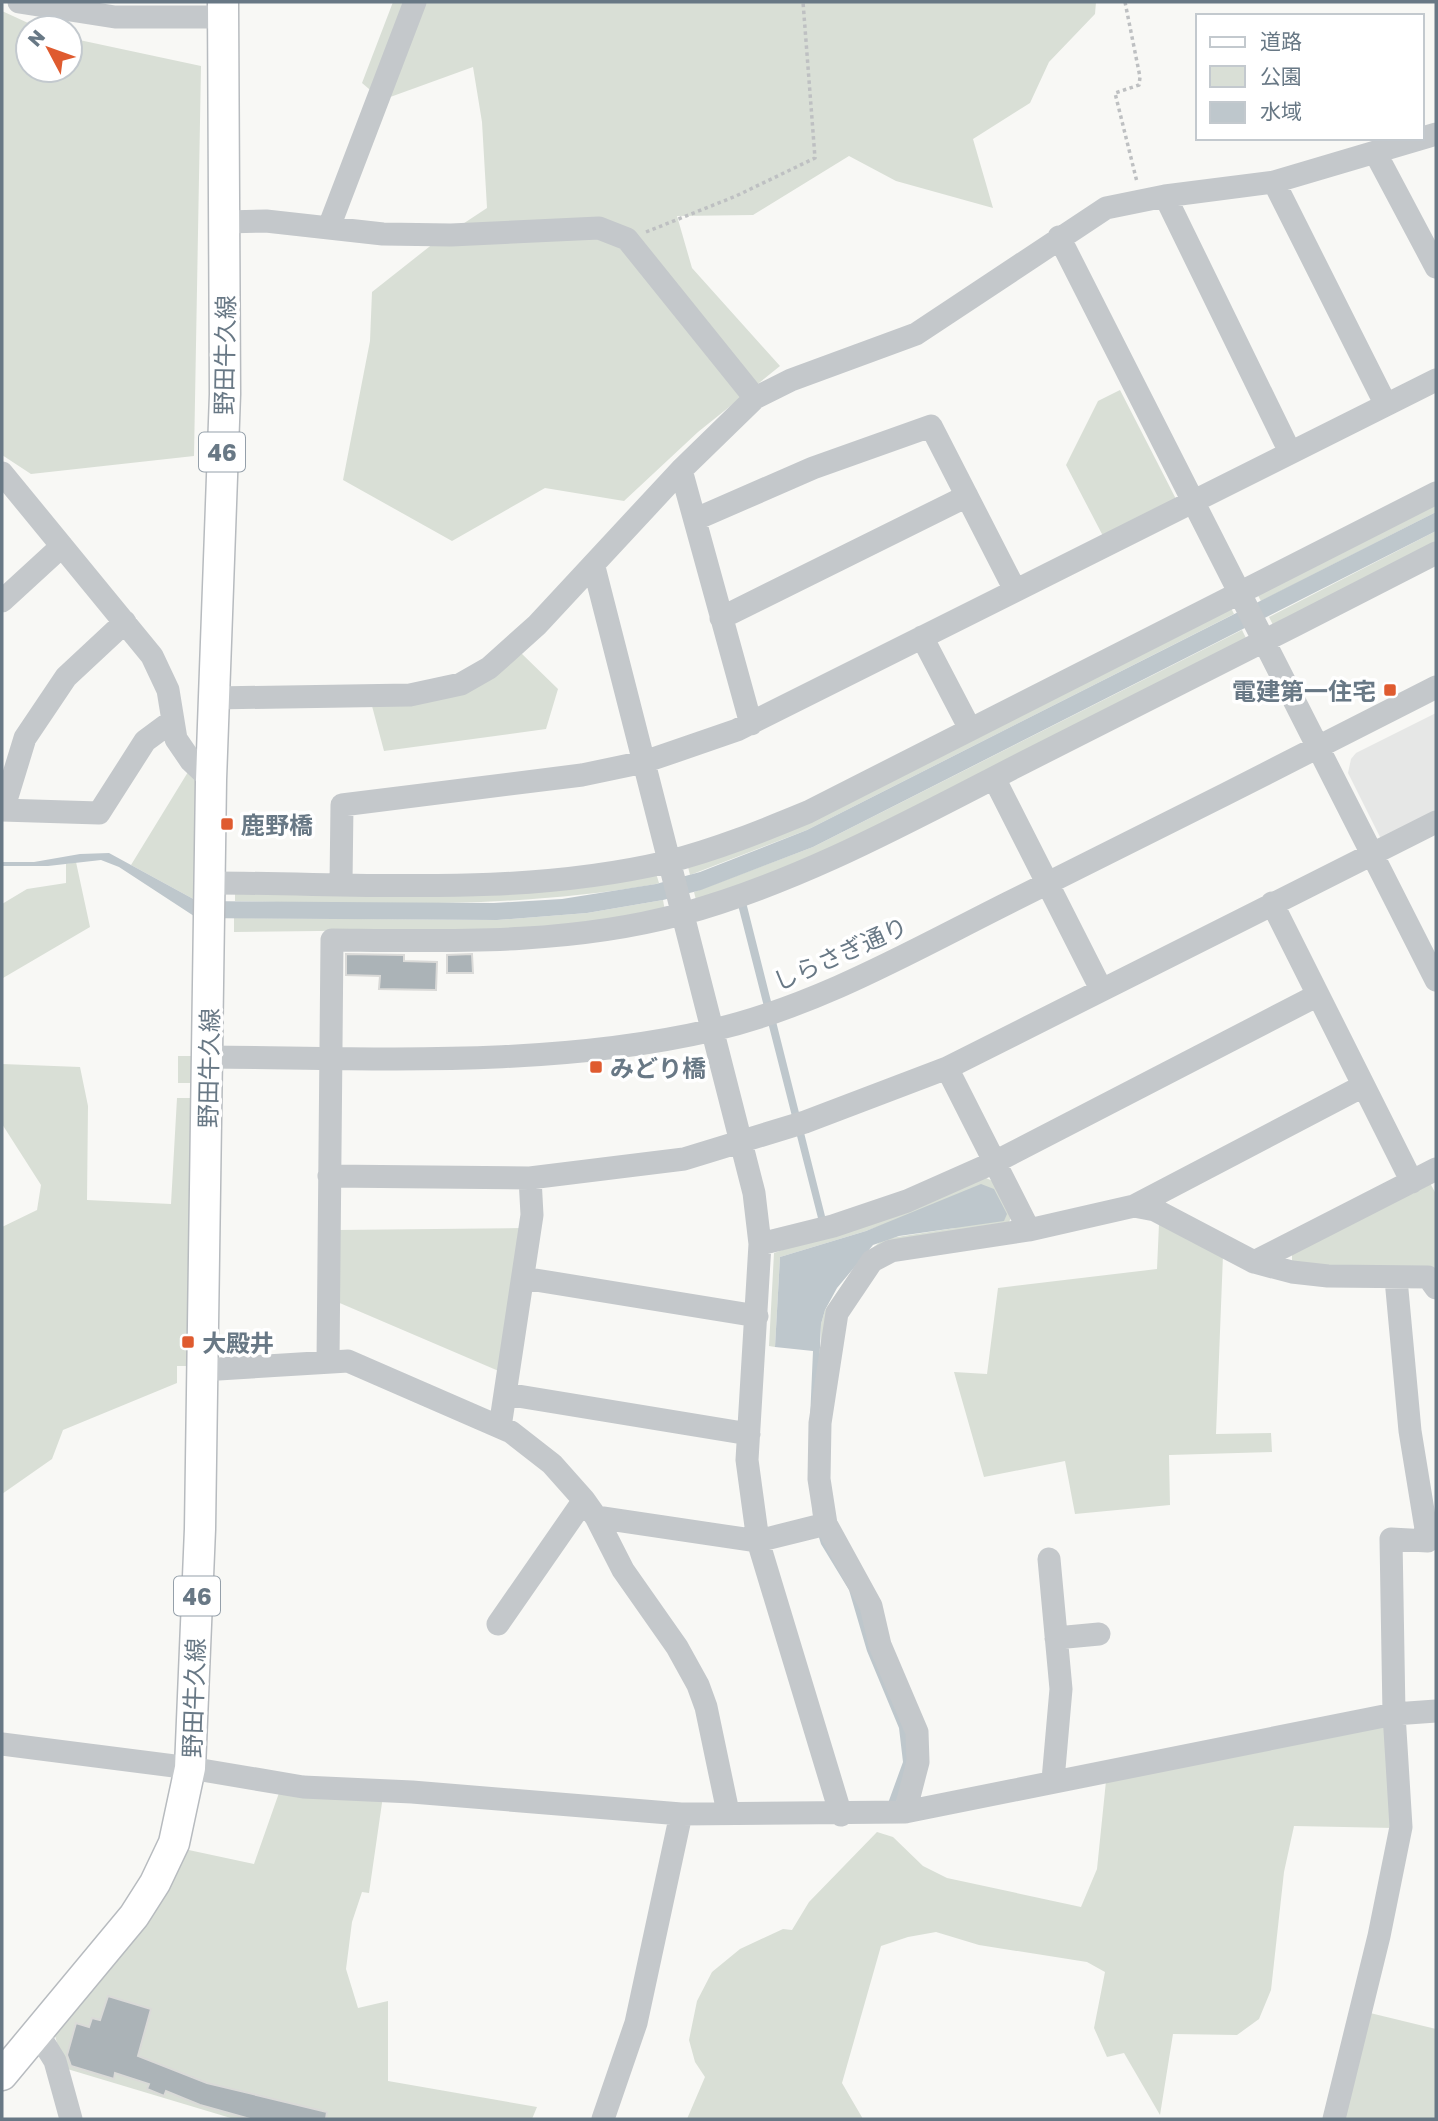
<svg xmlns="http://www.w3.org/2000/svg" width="1438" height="2121" viewBox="0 0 1438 2121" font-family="'Golos Text','Noto Sans JP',sans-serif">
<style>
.built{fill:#e6e7e6}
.green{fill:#d9dfd6}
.water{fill:#bec7cc}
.building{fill:#abb3b7;stroke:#dadad8;stroke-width:2}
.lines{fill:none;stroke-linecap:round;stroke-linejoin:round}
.major-casing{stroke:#b7bbbf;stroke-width:33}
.path{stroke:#bec0c2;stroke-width:3.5;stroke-dasharray:3.5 3.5;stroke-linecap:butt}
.minor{stroke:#c4c8cb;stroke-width:23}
.major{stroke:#fff;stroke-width:30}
.poi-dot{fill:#df5b2f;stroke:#fff;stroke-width:2.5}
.labels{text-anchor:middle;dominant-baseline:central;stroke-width:7;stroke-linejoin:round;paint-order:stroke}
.shield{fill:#fff;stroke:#95a0aa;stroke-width:2}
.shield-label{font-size:23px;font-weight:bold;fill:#687885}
.street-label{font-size:24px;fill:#687885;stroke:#fff}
.poi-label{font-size:24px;font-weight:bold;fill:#687885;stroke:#fff;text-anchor:start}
</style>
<rect width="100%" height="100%" fill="#f8f8f5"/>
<!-- built -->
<path class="built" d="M1436 713V811L1381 839 1348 773 1351 759 1356 753Z"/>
<!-- green -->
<path class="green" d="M393 2H1096L1095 14 1049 62 1030 103 973 139 993 208 896 181 849 156 753 215 677 216 692 268 780 366 698 432 624 501 545 488 452 541 343 480 370 341 372 292 434 243 487 208 482 122 473 67 382 100 362 83Z
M2 11 39 28H28V70H70V38L201 66 194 456 31 474 2 455Z
M1120 390 1176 499 1103 536 1066 465 1098 401Z
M1436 502V512L1261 601 1255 590Z
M1436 531V546L1275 629 1269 617Z
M1229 604 1234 614 807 830 690 875 687 863Z
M1242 630 1248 642 855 840 697 904 694 892 813 847Z
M519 651 558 689 546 729 384 751 372 706Z
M188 772 201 786 197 901 131 865Z
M76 862 90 927 3 978 2 1024V904L27 889 66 883V864Z
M655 870 659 883 656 884C516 909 376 904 235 901V890Z
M663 900 665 911 569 928 234 932V918L497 920 587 913Z
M178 1056H193L192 1083H178Z
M2 1064 80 1067 88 1106 87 1200 171 1204 177 1098H192L187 1366H177V1383L63 1430 52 1459 2 1494V1227L37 1210 41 1185 2 1124Z
M984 1177 997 1183 1013 1214 1007 1226 876 1250 821 1379V1324L825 1310 862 1256 884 1239 955 1228 923 1210 866 1231 780 1257 775 1347 769 1346 774 1253Z
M1430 1183 1436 1194V1270L1292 1264V1252Z
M1159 1224 1223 1255 1216 1434 1271 1433 1272 1452 1169 1455 1170 1505 1075 1514 1065 1461 984 1477 954 1372 987 1374 998 1288 1157 1269Z
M522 1228 501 1372 335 1301 337 1230Z
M1382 1726 1386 1730 1394 1828 1294 1826 1284 1872 1271 1990 1259 2019 1237 2035 1173 2034 1160 2115 1124 2053 1107 2057 1094 2028 1105 1972 1087 1962 979 1945 936 1932 908 1937 881 1946 842 2083 863 2119H687L705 2077 695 2062 689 2040 697 2001 712 1972 740 1949 783 1929 792 1930 809 1902 877 1832 893 1837 923 1866 947 1878 1081 1907 1097 1869 1106 1781Z
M280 1790 383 1796 369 1893 362 1892 352 1922 346 1969 358 2008 388 2001V2081L537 2107 532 2119H234L64 2068 55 2036 163 1900 184 1849 254 1864Z
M1366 2012 1436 2029V2119H1339Z"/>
<!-- water -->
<path class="water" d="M1436 512V531L813 847 701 890 663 900 587 913 497 920 197 918 119 867 101 860 48 866H2V862H34L80 854 109 853 197 901 494 903 562 899 656 884 700 872 807 830Z
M746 902 826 1220 819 1222 738 905Z
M981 1184 994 1189 1007 1214 1004 1221 899 1236 873 1245 837 1288 825 1310 821 1324 816 1439 851 1579 910 1740V1764L895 1805 887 1806 903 1762 899 1728 867 1651 849 1590 821 1544 813 1518 809 1442 813 1351 775 1347 780 1257 866 1231Z"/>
<!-- building -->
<path class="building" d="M346 954 404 955V961L437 962 436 990 379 989 380 976 346 975Z
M472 954 473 973H447V955Z
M108 1996 151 2009 138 2056 207 2083 327 2112 326 2119H250L200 2105 166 2091 164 2096 147 2089 149 2084 115 2073 114 2079 71 2066 67 2055 76 2023 89 2027 92 2018 100 2020Z"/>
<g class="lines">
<!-- major casing -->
<g class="major-casing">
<path id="major" d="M2 2075 134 1916 155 1883 174 1843 190 1768 200 1529 211 780 225 394 223 2"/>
</g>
<!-- path -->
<path class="path" d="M1125 2 1140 77 1139 85 1115 93 1137 182
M646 232 736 196 815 158 803 2"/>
<!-- minor -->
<path class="minor" d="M19 2 115 17H223
M1376 154 1436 267
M1274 182 1386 405
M1165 196 1290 452
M225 222 266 221 383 234 451 235 599 228 627 239 755 398
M329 227 415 2
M1059 237 1436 980
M681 470 751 724
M2 473 152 656 168 690 176 739 191 761 211 780
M696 519 813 468 931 426 1015 590
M594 567 754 1193 760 1244 747 1460 758 1541 841 1815
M2 601 62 546
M721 618 967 496
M922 637 970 729
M214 698 410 695 461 684 489 668 537 625 681 470 755 398 791 380 916 334 1106 208 1165 196 1274 182 1436 134
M994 778 1101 989
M2 810 99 813 145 741 172 721
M3 810 25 738 66 677 125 622
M211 883C363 883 518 897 667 862 715 850 762 831 808 812L1436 493
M341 883 342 805 582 775 644 762 737 730 1436 380
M1272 903 1412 1182
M209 1057C376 1058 549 1068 713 1030 817 1006 914 950 1008 903 1151 832 1294 760 1436 687
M947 1068 1029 1230
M329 1176 530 1178 684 1159 805 1122 947 1068 1436 822
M1134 1206 1363 1086
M760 1244 833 1226 907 1201 995 1162 1318 995
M1254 1262 1436 1169
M523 1278 757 1316
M328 1362 332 940C450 941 567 945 682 914 799 882 908 822 1015 767 1156 696 1296 625 1436 553
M202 1370 348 1361 511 1432 552 1464 584 1500 596 1517 623 1570 677 1647 698 1685 706 1707 728 1812
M506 1394 749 1434
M500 1427 532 1215 530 1178
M596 1517 758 1541 826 1524
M1049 1559 1061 1689 1053 1780
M498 1624 584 1500
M1056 1638 1099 1634
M2 1744 190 1768 303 1787 412 1792 681 1814 905 1812 1394 1714 1436 1711
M905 1812 918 1762 917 1732 880 1645 871 1606 826 1524 819 1479 820 1423 837 1313 872 1261 891 1251 1029 1230 1134 1206 1155 1210 1254 1262 1292 1272 1328 1276 1428 1277 1436 1288
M37 2032 55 2061 71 2119
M603 2119 636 2023 681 1814
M1334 2119 1379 1936 1401 1827 1394 1714 1391 1539 1428 1541 1410 1431 1396 1279"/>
<!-- major -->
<use href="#major" class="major"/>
</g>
<!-- markers -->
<g class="poi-dot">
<rect x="1383" y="683" width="14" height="14" rx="3.5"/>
<rect x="220" y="817" width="14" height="14" rx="3.5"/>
<rect x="589" y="1060" width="14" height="14" rx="3.5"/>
<rect x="181" y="1335" width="14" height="14" rx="3.5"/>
</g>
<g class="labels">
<!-- shield labels -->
<g class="shield">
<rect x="199" y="432.5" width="46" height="39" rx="5"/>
<rect x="174" y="1576.5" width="46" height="39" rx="5"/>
</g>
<g class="shield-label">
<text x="222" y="452">46</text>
<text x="197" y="1596">46</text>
</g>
<!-- street labels -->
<g class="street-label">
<text transform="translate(224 355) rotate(-89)">野田牛久線</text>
<text transform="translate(840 953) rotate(-24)">しらさぎ通り</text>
<text transform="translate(208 1068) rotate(-89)">野田牛久線</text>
<text transform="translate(193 1698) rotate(-88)">野田牛久線</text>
</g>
<!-- poi labels -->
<g class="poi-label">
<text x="1376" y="690" text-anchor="end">電建第一住宅</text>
<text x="241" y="824">鹿野橋</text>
<text x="610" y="1067">みどり橋</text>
<text x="202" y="1342">大殿井</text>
</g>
</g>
<!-- border -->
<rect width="1438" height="2121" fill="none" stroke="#687885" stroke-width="7"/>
<!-- legend -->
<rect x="1196" y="14" width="228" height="126" fill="#ffffff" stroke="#c3c9ce" stroke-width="2"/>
<rect x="1210" y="37" width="35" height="10" fill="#ffffff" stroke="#c3c9ce" stroke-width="2"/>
<text x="1260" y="49" font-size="21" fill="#687885">道路</text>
<rect x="1210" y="66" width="35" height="21" fill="#d9dfd6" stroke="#c3c9ce" stroke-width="2"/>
<text x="1260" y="84" font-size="21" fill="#687885">公園</text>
<rect x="1210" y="102" width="35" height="21" fill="#bec7cc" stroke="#c3c9ce" stroke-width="2"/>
<text x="1260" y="119" font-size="21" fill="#687885">水域</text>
<!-- north arrow -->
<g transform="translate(49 49) rotate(311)"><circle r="33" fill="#ffffff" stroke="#c3c9ce" stroke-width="2"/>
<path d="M0-5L12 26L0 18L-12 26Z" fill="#df5b2f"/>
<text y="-10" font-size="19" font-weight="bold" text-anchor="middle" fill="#687885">N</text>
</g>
</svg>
